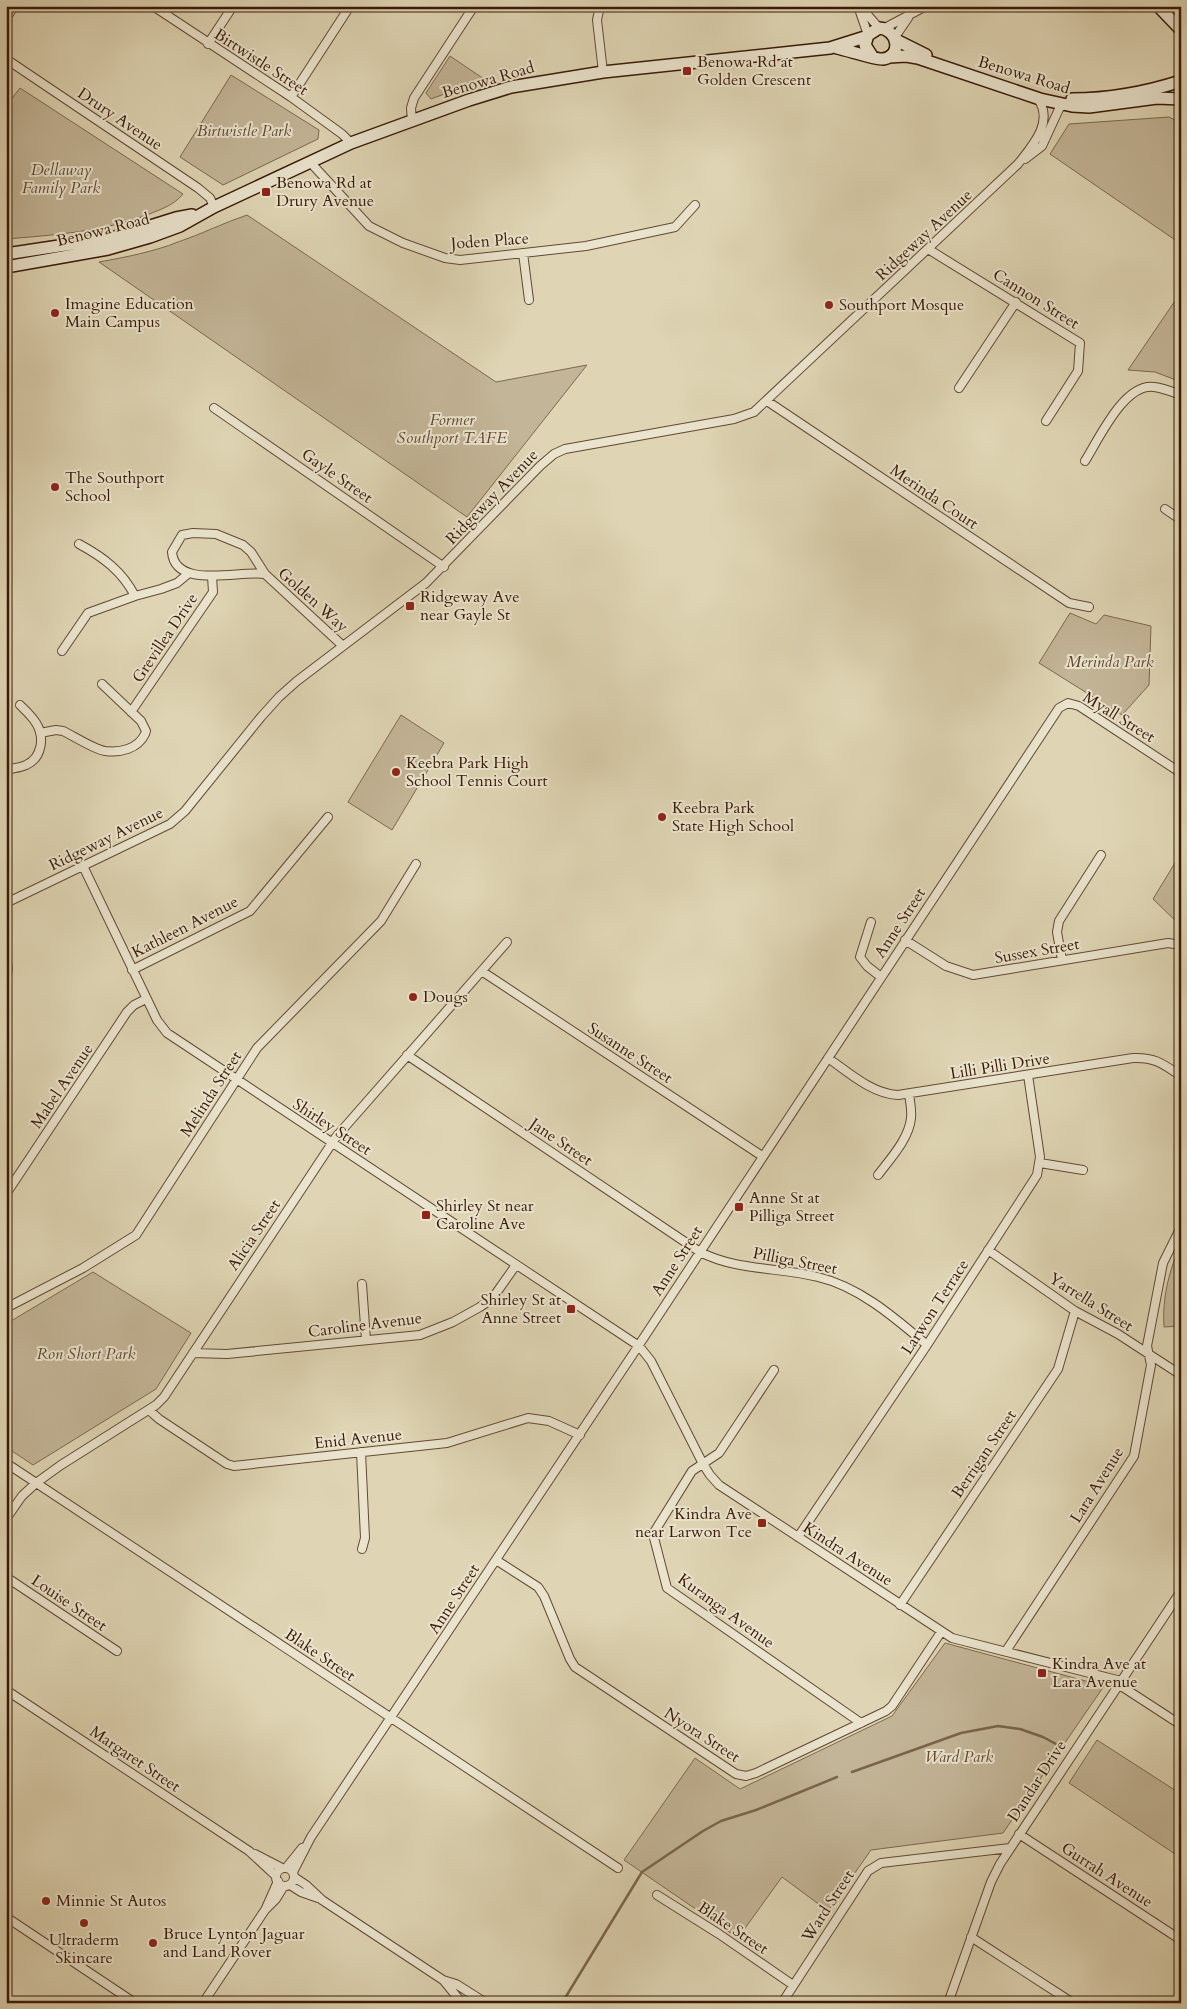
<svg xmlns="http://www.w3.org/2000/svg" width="1187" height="2009" viewBox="0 0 1187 2009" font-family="Cardo,serif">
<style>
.green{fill:#c3b597;stroke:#7e684f}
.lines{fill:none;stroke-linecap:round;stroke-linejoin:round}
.stream{stroke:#7b644b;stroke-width:2.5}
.street-casing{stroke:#634932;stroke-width:10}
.secondary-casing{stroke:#3a1a07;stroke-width:14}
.street{stroke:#eae4ce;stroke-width:8}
.secondary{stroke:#eae4ce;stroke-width:11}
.poi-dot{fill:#8f2418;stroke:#eae4ce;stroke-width:2}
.labels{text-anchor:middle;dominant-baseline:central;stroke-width:4;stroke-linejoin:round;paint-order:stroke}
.street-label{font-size:16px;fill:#3a1a07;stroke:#eae4ce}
.poi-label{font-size:16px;fill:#3a1a07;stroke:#eae4ce;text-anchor:start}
.park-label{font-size:16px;font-style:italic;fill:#634832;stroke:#eae4ce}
</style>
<rect width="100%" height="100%" fill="#dfd5b4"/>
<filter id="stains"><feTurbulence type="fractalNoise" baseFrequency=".004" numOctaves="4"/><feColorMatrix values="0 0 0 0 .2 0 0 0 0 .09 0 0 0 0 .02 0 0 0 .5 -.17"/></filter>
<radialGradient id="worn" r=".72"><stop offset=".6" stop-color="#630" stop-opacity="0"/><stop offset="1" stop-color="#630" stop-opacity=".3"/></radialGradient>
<!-- green -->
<path class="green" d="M450 56 484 79 431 99 426 93Z
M231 75 319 130 318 139 223 185 180 157Z
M20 88 183 194C173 206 161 209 147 215 101 232 54 235 6 239V106Z
M1169 117 1181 123V244L1050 154 1069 124Z
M247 215 496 382 587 365 467 517 99 262C126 257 153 252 178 242 202 234 223 223 247 215Z
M1181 292V382L1155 372 1128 370Z
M1070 613 1096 624 1104 615 1151 626 1149 685 1122 715 1039 663Z
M401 715 444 743 392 830 348 802Z
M1181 853V926L1153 899Z
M1181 1244V1326L1164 1327C1162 1298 1169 1270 1181 1244Z
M93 1272 191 1333 156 1389 33 1465 6 1447V1324Z
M945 1643 1104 1686 1003 1833 871 1850 828 1911 782 1877 738 1938 624 1860 695 1758 740 1789 892 1716Z
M1097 1740 1181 1794V1858L1069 1783Z"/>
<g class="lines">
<!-- stream -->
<path class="stream" d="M852 1772 961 1733 998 1726 1020 1729 1043 1737 1056 1744
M562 2003 642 1872 703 1831 721 1821 756 1810 837 1777"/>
<!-- street casing -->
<g class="street-casing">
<path id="street" d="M153 6 291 97 342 134 351 143
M600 6 597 20 603 72
M858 6 868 35
M860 6 879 28
M6 19 14 6
M883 29 926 6
M895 37 908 18
M208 44 233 6
M6 59 198 188 210 198 214 207
M291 97 350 6
M412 121 411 108 414 98 474 6
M1025 159 1042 146 1059 109 1063 105
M310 162 369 226 403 243 445 258 460 260 586 246 675 227 695 205
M928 249 1080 343 1078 371 1046 421
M523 253 529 300
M959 388 1016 302
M767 401 1069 603 1089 607
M214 408 444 567
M1085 461C1099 439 1124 383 1154 387 1163 388 1173 392 1181 395
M1165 509 1181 520
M79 544C103 557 122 571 135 596
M265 574C240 570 175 590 172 552L182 535 193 533 216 534 243 545 251 552 265 574 343 646
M62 651 88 613 135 596 161 589 177 583 189 573
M131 712 213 592 212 576
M40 733 56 730 63 731C74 736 93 749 105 751 120 753 138 749 145 734L146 731 141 721 102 684
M6 770C13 768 20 768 26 765 42 758 45 737 36 723 32 716 26 711 20 705
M83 866 157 1020 167 1033 639 1346 651 1361 703 1464 710 1475 719 1485 952 1638 1121 1681
M6 903 170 824 185 811 261 717 279 697 297 681 426 583 540 466 554 454 565 449 734 419 754 412 1018 164C1033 145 1054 122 1038 99
M871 922 860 957 867 966 881 977
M905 940 946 966 973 975 1168 943 1181 945
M6 957 8 968 6 983
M1062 960 1057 932 1059 921 1101 855
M132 970 250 911 328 817
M483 972 762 1156
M407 1055 700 1252C737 1271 779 1267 818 1277 860 1287 895 1318 927 1345
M828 1058C848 1072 872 1094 898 1095L1133 1058C1155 1057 1163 1064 1181 1076
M1040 1163 1083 1170
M878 1175C890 1159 909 1139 911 1118 912 1110 910 1102 909 1094
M6 1194 127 1012 134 1005 146 999
M988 1250 1075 1311 1118 1334 1181 1375
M362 1284 366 1340
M6 1308 83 1268 136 1235 257 1048 381 921 416 864
M193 1353 227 1354 420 1335 453 1322 480 1307 492 1299 516 1265
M774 1370 719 1453 692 1471 653 1534 667 1588 861 1723
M149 1410 159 1419 227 1464 234 1466 447 1443 528 1418 549 1421 580 1435
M361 1452 365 1538 362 1549
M6 1463 618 1868
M6 1519 22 1496 36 1483 61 1465 156 1405 164 1397 336 1137 507 942
M798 1537 927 1345 1037 1175 1040 1157 1028 1075
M496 1560 538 1587 544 1596 570 1659 575 1667 736 1774 746 1776 756 1773 886 1711 892 1706 941 1632
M6 1577 117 1651
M900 1605 1058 1369 1075 1311
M1006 1651 1134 1456 1151 1365 1147 1346 1163 1263 1181 1227
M1118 1684 1181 1725
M6 1690 249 1851 276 1876
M1019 1834 1181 1940
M255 1854 282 1868
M286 1868 302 1848
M276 1877a9 9 0 1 1 18 0a9 9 0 1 1-18 0Z
M293 1872 311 1837 631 1357 1059 708 1068 703 1079 706 1181 773
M294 1877 306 1885 322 1900 443 1980 456 1984 486 2003
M290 1885 301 1892 318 1898
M657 1895 719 1934 793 1985
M266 1908 278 1881
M6 1917 135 2003
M971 1937 1073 2003
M444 1981 462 2003
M203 2003 265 1910 276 1899 284 1886
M782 2003 868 1871 881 1863 1010 1848
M948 2003 991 1882 1000 1864 1181 1591"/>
</g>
<!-- secondary casing -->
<g class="secondary-casing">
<path id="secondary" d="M1158 6 1181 30
M1177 6 1181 10
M896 40 926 55
M837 48C847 50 877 60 883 59 903 56 898 29 879 28L868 35 865 45 872 56
M889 57 906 56 918 58 1040 99 1072 106 1089 107 1157 98 1181 99
M1072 99C1108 99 1147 92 1181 81
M6 254 112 238 176 218 192 215
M6 267 108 249 150 237 180 226 214 207 351 143 469 100 511 87 603 72 830 48 868 36"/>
</g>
<!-- street -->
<use href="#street" class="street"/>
<!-- secondary -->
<use href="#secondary" class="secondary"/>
</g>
<!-- markers -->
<g class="poi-dot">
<rect x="682" y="66" width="10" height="10" rx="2.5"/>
<rect x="261" y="187" width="10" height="10" rx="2.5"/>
<circle cx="829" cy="305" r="5"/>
<circle cx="55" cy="313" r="5"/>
<circle cx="55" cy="487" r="5"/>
<rect x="405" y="601" width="10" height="10" rx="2.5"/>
<circle cx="396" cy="772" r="5"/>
<circle cx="662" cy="817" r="5"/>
<circle cx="413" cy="997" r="5"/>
<rect x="734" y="1202" width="10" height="10" rx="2.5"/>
<rect x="421" y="1210" width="10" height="10" rx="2.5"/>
<rect x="566" y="1304" width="10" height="10" rx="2.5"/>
<rect x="757" y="1518" width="10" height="10" rx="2.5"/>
<rect x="1037" y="1668" width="10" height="10" rx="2.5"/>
<circle cx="46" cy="1901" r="5"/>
<circle cx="84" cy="1923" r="5"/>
<circle cx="153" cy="1943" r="5"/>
</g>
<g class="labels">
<!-- street labels -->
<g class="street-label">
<text transform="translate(261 62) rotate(33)">Birtwistle Street</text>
<text transform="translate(1024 75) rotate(17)">Benowa Road</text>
<text transform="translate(488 80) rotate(-16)">Benowa Road</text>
<text transform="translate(120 119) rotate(34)">Drury Avenue</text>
<text transform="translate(103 230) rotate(-14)">Benowa Road</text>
<text transform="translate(924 235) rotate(-43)">Ridgeway Avenue</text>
<text transform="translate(490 241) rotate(-4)">Joden Place</text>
<text transform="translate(1036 299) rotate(32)">Cannon Street</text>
<text transform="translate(337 476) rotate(35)">Gayle Street</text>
<text transform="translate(492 497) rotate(-46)">Ridgeway Avenue</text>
<text transform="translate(934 497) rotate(34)">Merinda Court</text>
<text transform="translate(313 600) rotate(42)">Golden Way</text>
<text transform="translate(165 638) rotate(-56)">Grevillea Drive</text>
<text transform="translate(1119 717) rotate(32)">Myall Street</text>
<text transform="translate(106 839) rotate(-26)">Ridgeway Avenue</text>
<text transform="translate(900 923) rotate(-57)">Anne Street</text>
<text transform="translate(185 927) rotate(-27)">Kathleen Avenue</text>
<text transform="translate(1037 951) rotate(-10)">Sussex Street</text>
<text transform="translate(630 1053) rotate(33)">Susanne Street</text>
<text transform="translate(1000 1066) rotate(-9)">Lilli Pilli Drive</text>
<text transform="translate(62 1086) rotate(-56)">Mabel Avenue</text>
<text transform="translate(211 1094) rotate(-57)">Melinda Street</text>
<text transform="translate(332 1127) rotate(33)">Shirley Street</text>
<text transform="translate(561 1142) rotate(34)">Jane Street</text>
<text transform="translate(254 1235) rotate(-56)">Alicia Street</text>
<text transform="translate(677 1261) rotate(-57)">Anne Street</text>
<text transform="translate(795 1261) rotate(11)">Pilliga Street</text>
<text transform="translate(1091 1302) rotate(32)">Yarrella Street</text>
<text transform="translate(935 1307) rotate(-57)">Larwon Terrace</text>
<text transform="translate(365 1325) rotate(-7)">Caroline Avenue</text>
<text transform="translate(358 1439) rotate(-6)">Enid Avenue</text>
<text transform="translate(984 1454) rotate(-56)">Berrigan Street</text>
<text transform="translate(1097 1485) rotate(-58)">Lara Avenue</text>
<text transform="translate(848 1554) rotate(33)">Kindra Avenue</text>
<text transform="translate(454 1599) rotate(-57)">Anne Street</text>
<text transform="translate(69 1603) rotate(34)">Louise Street</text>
<text transform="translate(726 1611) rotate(36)">Kuranga Avenue</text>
<text transform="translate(320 1655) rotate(34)">Blake Street</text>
<text transform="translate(702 1735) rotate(33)">Nyora Street</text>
<text transform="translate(135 1759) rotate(34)">Margaret Street</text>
<text transform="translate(1037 1781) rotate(-57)">Dandar Drive</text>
<text transform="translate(1107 1875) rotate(33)">Gurrah Avenue</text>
<text transform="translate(828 1906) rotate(-57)">Ward Street</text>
<text transform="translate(733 1928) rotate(34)">Blake Street</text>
</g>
<!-- poi labels -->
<g class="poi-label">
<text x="697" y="62">Benowa Rd at<tspan x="697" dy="18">Golden Crescent</tspan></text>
<text x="276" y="183">Benowa Rd at<tspan x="276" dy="18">Drury Avenue</tspan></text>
<text x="65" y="304">Imagine Education<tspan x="65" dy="18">Main Campus</tspan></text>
<text x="839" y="305">Southport Mosque</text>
<text x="65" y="478">The Southport<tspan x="65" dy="18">School</tspan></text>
<text x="420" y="597">Ridgeway Ave<tspan x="420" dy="18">near Gayle St</tspan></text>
<text x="406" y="763">Keebra Park High<tspan x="406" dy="18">School Tennis Court</tspan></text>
<text x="672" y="808">Keebra Park<tspan x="672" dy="18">State High School</tspan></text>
<text x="423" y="997">Dougs</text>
<text x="749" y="1198">Anne St at<tspan x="749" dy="18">Pilliga Street</tspan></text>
<text x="436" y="1206">Shirley St near<tspan x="436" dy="18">Caroline Ave</tspan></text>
<text x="561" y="1300" text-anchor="end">Shirley St at<tspan x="561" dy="18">Anne Street</tspan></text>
<text x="752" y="1514" text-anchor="end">Kindra Ave<tspan x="752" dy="18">near Larwon Tce</tspan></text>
<text x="1052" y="1664">Kindra Ave at<tspan x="1052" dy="18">Lara Avenue</tspan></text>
<text x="56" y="1901">Minnie St Autos</text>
<text x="163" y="1934">Bruce Lynton Jaguar<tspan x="163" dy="18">and Land Rover</tspan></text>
<text x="84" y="1940" text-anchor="middle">Ultraderm<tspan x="84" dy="18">Skincare</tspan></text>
</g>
<!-- park labels -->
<g class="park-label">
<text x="244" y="131">Birtwistle Park</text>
<text x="61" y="170">Dellaway<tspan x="61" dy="18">Family Park</tspan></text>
<text x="452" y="420">Former<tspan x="452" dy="18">Southport TAFE</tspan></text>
<text x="1110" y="662">Merinda Park</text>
<text x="86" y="1354">Ron Short Park</text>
<text x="959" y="1757">Ward Park</text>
</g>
</g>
<!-- margin -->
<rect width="1187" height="2009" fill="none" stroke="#dfd5b4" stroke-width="25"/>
<rect x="8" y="8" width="1172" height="1994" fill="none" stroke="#3a1a07" stroke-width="2.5"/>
<rect x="12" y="12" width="1162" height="1984" fill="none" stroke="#3a1a07"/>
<rect width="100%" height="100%" filter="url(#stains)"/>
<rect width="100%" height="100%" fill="url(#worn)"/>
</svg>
